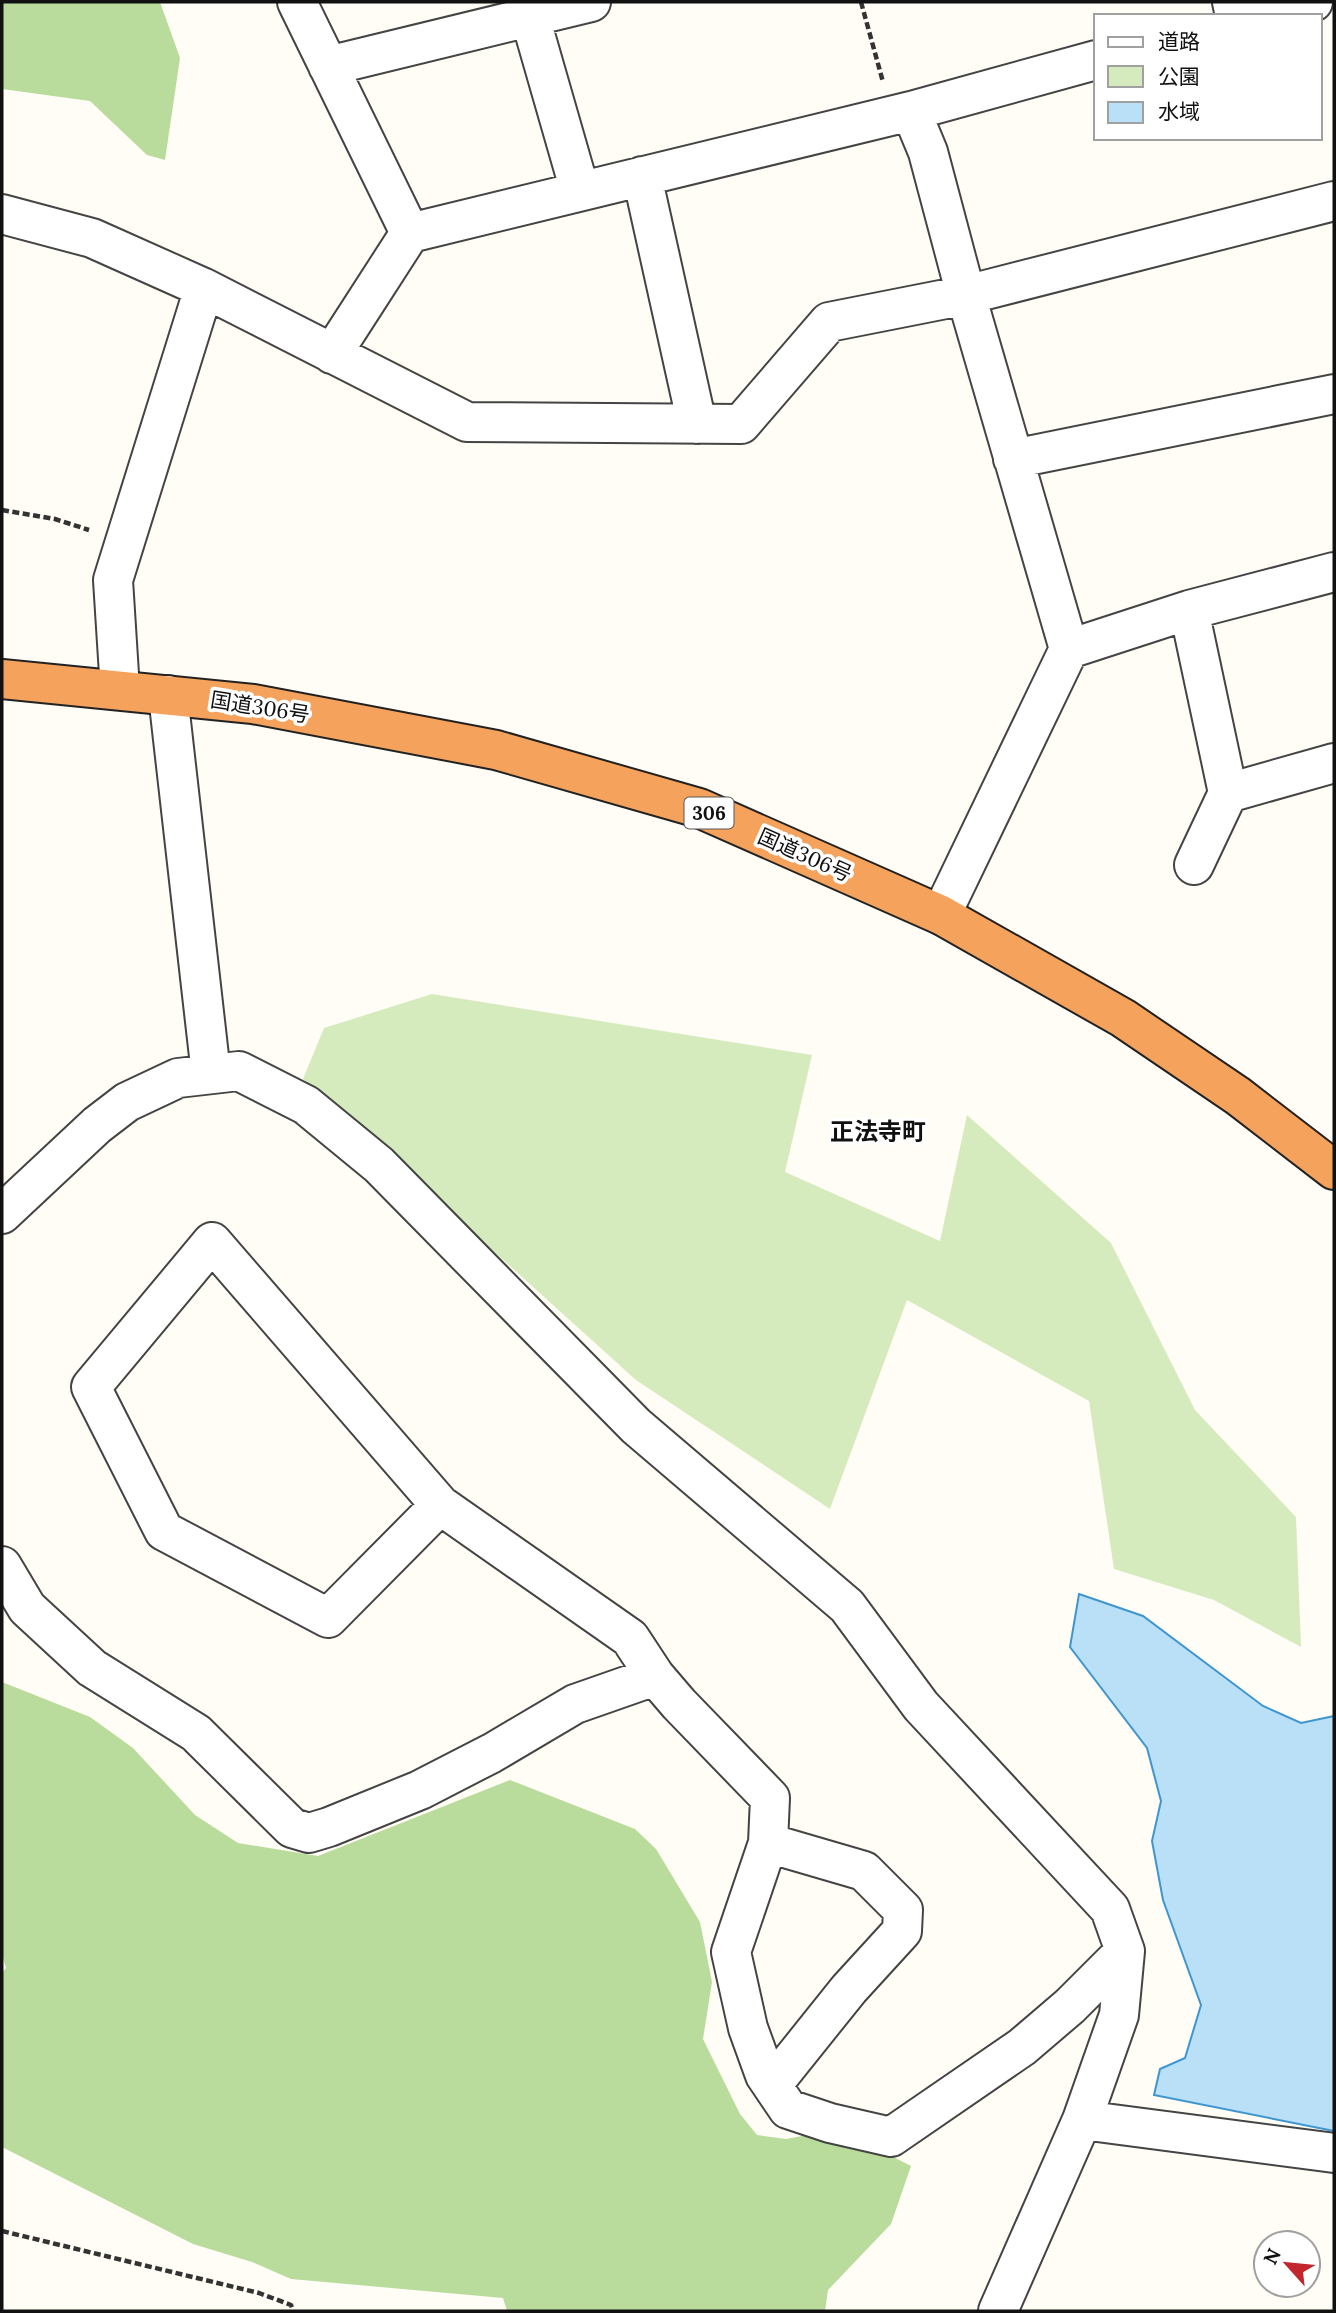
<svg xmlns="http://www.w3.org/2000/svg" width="1336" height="2313" viewBox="0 0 1336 2313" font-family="Lora,'Noto Sans JP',serif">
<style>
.green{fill:#d5ebbd}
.forest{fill:#b9dc9c}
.water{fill:#b9e0f7;stroke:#3f96cf;stroke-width:2}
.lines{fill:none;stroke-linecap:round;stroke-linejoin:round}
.street-casing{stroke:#444;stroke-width:42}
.highway-casing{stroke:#222;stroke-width:42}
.path{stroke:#333;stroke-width:4.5;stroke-dasharray:7 3.5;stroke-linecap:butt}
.street{stroke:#fff;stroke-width:38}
.highway{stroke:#f5a25d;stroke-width:38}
.labels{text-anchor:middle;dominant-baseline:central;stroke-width:7;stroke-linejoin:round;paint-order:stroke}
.shield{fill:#fff;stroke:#585858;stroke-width:2}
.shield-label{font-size:19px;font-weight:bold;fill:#111}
.street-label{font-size:21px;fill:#111;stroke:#fff}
.quarter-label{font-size:24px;font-weight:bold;fill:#111;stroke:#fff}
</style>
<rect width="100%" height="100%" fill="#fffdf5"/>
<!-- green -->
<path class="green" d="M432 994 812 1055 785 1172 940 1241 967 1115 1111 1243 1195 1410 1296 1517 1301 1647 1214 1600 1114 1569 1089 1401 907 1300 830 1509 636 1380 303 1079 324 1028Z"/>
<!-- forest -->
<path class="forest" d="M2 2H160L180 58 165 160 147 155 90 101 2 89Z
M2 1682 90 1717 133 1748 195 1815 238 1843 318 1856 510 1780 635 1829 656 1849 700 1922 712 1982 703 2039 740 2114 757 2135 786 2139 839 2129 911 2166 891 2224 828 2290 825 2311H507L503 2298 291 2279 252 2262 193 2244 2 2147V1973L6 1968 2 1954Z"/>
<!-- water -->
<path class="water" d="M1079 1594 1143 1616 1263 1706 1301 1723 1334 1716V2131L1154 2095 1160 2069 1185 2058 1201 2005 1163 1900 1152 1841 1161 1801 1147 1748 1070 1647Z"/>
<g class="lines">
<!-- street casing -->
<g class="street-casing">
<path id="street" d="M297 2 410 233
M1232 2 1235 16
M1261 16 1313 2
M530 17 580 191
M328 66 591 2
M642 176 697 424
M2 214 92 238 204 288
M332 354 410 233 911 111
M1013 459 1334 394
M1189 610 1228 793 1334 763
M1069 649 1189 610 1334 572
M120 690 113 580 204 288 467 422 741 424 829 322 966 295 1334 201
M168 695 211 1074
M1194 865 1228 793
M941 915 1069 649 966 295 928 152 911 111 1096 60
M2 1214 97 1125 127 1102 178 1078 239 1071 306 1105 379 1165 636 1426 847 1606 921 1706 1110 1909 1125 1951 1070 2006 1022 2047 891 2137 830 2123 788 2109 765 2075 748 2028 731 1952 768 1843 770 1798 679 1704 655 1676 575 1704 492 1753 420 1790 329 1827 309 1833 292 1828 196 1733 92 1668 27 1608 2 1566
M440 1505 328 1618 164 1531 91 1387 212 1242 440 1505 630 1638 655 1676
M768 1843 864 1871 903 1910 902 1931 849 1989 772 2085
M1125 1951 1119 2015 1082 2120 1334 2153
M998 2311 1082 2120"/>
</g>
<!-- highway casing -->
<g class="highway-casing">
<path id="highway" d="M2 679 253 704 496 750 699 808 941 915 1123 1018 1238 1096 1334 1170"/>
</g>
<!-- path -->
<path class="path" d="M861 2 883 82
M2 510 55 519 89 530
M2 2231 259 2293 291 2305 293 2311"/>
<!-- street -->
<use href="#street" class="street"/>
<!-- highway -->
<use href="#highway" class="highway"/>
</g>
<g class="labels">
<!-- shield labels -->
<rect class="shield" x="684.5" y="797.5" width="49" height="31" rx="5"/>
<g class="shield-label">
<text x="709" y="813">306</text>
</g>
<!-- street labels -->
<g class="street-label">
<text transform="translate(260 707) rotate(9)">国道306号</text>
<text transform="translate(805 855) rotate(24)">国道306号</text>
</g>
<!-- quarter labels -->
<g class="quarter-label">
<text x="878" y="1131">正法寺町</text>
</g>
</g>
<!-- border -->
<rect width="1336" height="2313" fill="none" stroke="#111111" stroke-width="7"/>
<!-- legend -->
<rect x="1094" y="14" width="228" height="126" fill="#ffffff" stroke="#a0a0a0" stroke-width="2"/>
<rect x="1108" y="37" width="35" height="10" fill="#ffffff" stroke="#a0a0a0" stroke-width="2"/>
<text x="1158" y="49" font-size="21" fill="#111111">道路</text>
<rect x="1108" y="66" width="35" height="21" fill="#d5ebbd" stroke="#a0a0a0" stroke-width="2"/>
<text x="1158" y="84" font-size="21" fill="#111111">公園</text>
<rect x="1108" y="102" width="35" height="21" fill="#b9e0f7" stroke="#a0a0a0" stroke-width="2"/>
<text x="1158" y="119" font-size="21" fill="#111111">水域</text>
<!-- north arrow -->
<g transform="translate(1287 2264) rotate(297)"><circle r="33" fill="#ffffff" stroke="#a0a0a0" stroke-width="2"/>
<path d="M0-5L12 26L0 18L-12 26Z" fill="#c4262e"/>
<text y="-10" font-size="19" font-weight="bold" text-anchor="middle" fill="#111111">N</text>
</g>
</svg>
